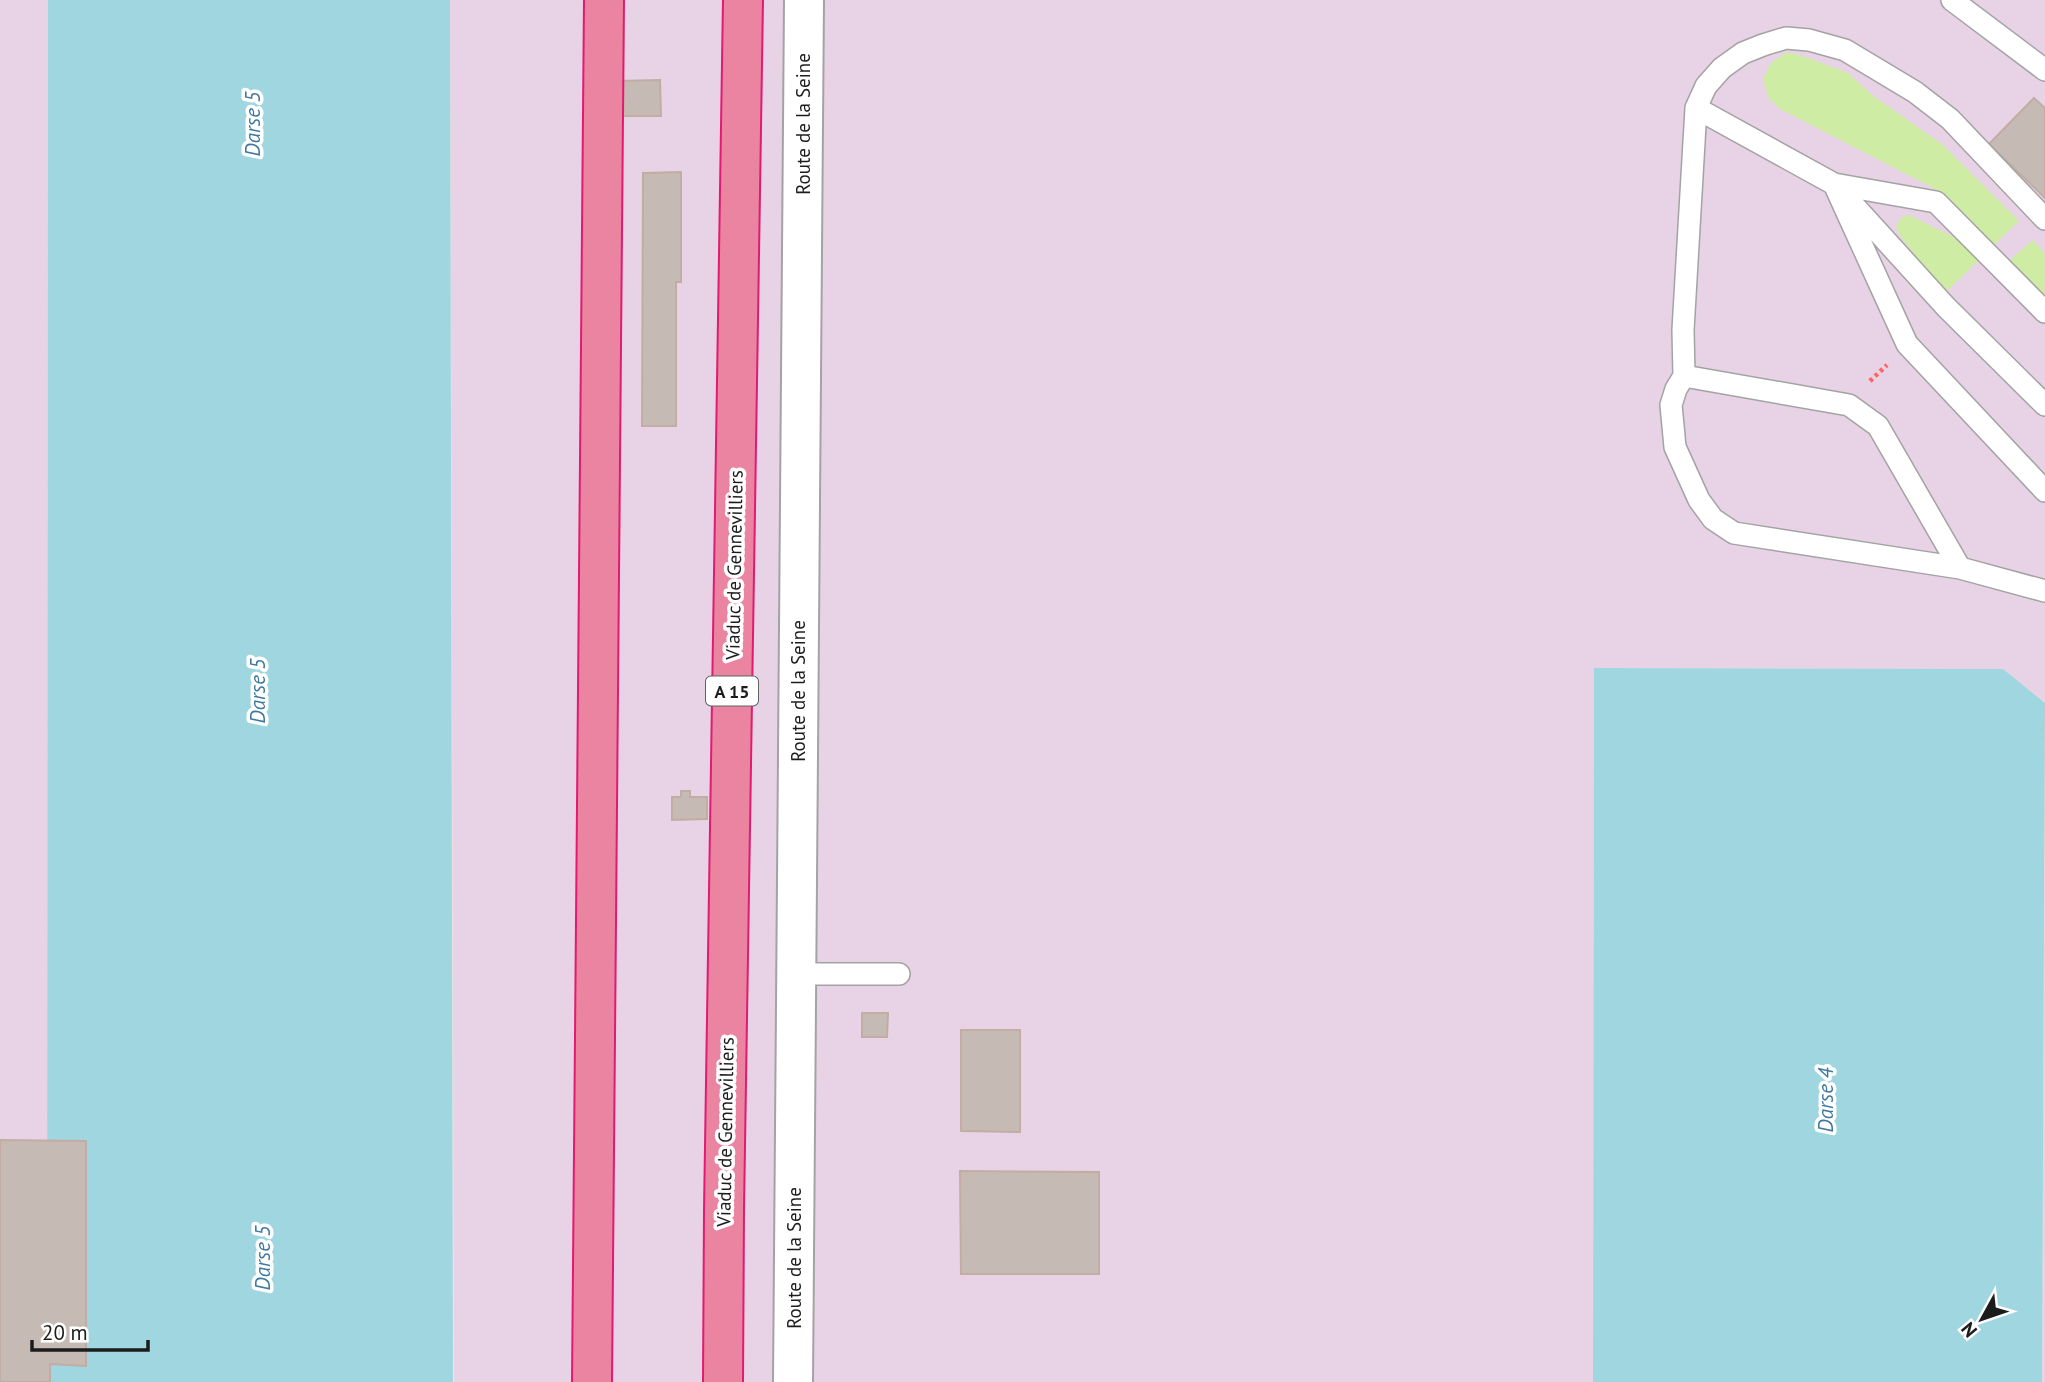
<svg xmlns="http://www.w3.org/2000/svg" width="2045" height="1382" viewBox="0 0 2045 1382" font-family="'PT Sans',sans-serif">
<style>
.industrial{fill:#e8d3e6}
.grass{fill:#ceeca4}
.water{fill:#9fd6df}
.building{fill:#c6bab4;stroke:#c1ada3;stroke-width:2}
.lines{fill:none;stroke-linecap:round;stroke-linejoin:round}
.service-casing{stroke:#a3a3a3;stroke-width:24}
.minor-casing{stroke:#a3a3a3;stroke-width:42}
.motorway-casing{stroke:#e01b70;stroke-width:42}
.path{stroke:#ff6462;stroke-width:4.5;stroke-dasharray:3.5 3.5;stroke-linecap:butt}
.service{stroke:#fff;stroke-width:21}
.minor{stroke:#fff;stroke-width:38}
.motorway{stroke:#ea84a0;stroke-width:38}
.labels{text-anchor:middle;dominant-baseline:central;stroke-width:7;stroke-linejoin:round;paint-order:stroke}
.shield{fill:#fff;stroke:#606060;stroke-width:2}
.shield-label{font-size:18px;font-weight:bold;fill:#1c1c1c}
.street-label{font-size:19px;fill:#1c1c1c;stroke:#fff}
.water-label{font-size:21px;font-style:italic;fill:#4078a0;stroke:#fff}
</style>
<rect width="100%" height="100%" fill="#eee9e1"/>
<!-- industrial -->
<path class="industrial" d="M0 0H48L47 1382H0Z
M450 0H2045V1382H2042L2045 703 2003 669 1594 668 1593 1382H454Z"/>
<!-- grass -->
<path class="grass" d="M1787 52 1803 56 1848 73 1872 95 1943 145 2019 221 1994 245 1945 194 1780 109 1768 97 1763 79 1771 63Z
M1909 215 1961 241 1979 260 1946 292 1930 275 1899 234 1896 227C1898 220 1902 216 1909 215Z
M2033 240 2045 254V295L2010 260Z"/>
<!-- water -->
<path class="water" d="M48 0H450L453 1382H47Z
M1594 668 2003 669 2045 703 2042 1382H1593Z"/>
<!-- building -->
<path class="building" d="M660 80 661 116H616V81Z
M2034 98 2045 108V198L1989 144Z
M681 172V282H676V426H642L643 173Z
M681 791H690V797H707V819L672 820V797H681Z
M862 1013H888L887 1037H862Z
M961 1030H1020V1132L961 1131Z
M0 1140 86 1141V1366L50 1364V1382H0Z
M960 1171 1099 1172V1274H961Z"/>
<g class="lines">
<!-- service casing -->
<g class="service-casing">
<path id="service" d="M1952 0 2045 70
M1696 108 1834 184 1907 344 2045 491
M1834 184 1936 202 2045 312
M1848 199 1946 307 2045 405
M2045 219 1950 119 1915 92 1845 50 1809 40 1786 38 1763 45 1743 53 1722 68 1706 86 1696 108 1683 330 1684 376 1676 389 1671 405 1675 447 1699 500 1713 519 1734 533 1960 568 2045 591
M1684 376 1849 405 1878 426 1960 568
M796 974H899"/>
</g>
<!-- minor casing -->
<g class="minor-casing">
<path id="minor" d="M793 1382 804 0"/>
</g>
<!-- motorway casing -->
<g class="motorway-casing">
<path id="motorway" d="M592 1382 604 0
M723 1382 724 1210 743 0"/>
</g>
<!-- path -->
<path class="path" d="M1870 381 1887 365"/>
<!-- service -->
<use href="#service" class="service"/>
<!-- minor -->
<use href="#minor" class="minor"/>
<!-- motorway -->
<use href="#motorway" class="motorway"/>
</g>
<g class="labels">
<!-- shield labels -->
<rect class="shield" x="706" y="676.5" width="52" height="29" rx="5"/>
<g class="shield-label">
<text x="732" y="691">A 15</text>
</g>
<!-- street labels -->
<g class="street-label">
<text transform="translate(803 124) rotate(-90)">Route de la Seine</text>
<text transform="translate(734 565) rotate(-89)">Viaduc de Gennevilliers</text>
<text transform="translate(798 691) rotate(-90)">Route de la Seine</text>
<text transform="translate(725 1132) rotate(-89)">Viaduc de Gennevilliers</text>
<text transform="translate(794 1258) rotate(-90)">Route de la Seine</text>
</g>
<!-- water labels -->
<g class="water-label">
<text transform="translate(252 124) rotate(-90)">Darse 5</text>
<text transform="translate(257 691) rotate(-90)">Darse 5</text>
<text transform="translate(1825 1100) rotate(-90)">Darse 4</text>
<text transform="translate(262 1258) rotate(-90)">Darse 5</text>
</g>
</g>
<!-- north arrow -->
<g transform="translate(1982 1319) rotate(230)" stroke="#ffffff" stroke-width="5" paint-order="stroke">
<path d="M0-5L12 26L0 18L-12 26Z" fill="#1c1c1c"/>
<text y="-10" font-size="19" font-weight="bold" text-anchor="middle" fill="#1c1c1c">N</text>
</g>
<!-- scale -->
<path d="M32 1340v10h116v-10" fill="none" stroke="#1c1c1c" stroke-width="3.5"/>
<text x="42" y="1340" font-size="21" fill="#1c1c1c" stroke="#ffffff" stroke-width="5" paint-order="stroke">20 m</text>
</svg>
